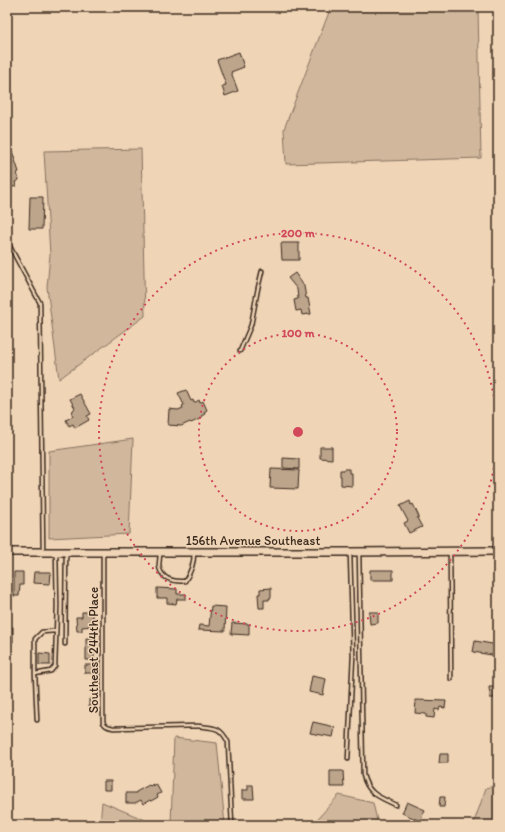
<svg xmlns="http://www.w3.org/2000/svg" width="505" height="832" viewBox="0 0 505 832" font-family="Itim,sans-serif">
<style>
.green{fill:#d1b89d;stroke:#86715e}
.building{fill:#bda58c;stroke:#3b2a1e}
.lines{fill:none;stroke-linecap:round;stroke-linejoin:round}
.service-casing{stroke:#3b2a1e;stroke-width:5.5}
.tertiary-casing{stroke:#3b2a1e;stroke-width:10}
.service{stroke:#efd4b6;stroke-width:2.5}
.tertiary{stroke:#efd4b6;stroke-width:7}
.ring{fill:none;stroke:#d1495b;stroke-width:2;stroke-dasharray:2 4}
.labels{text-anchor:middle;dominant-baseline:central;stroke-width:3;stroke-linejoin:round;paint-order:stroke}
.street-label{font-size:13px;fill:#3b2a1e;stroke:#efd4b6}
.centre{fill:#d1495b;stroke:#efd4b6;stroke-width:2}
.ring-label{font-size:12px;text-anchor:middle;font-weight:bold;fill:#d1495b;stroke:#efd4b6;stroke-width:3;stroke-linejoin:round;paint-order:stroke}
</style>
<rect width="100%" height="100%" fill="#efd4b6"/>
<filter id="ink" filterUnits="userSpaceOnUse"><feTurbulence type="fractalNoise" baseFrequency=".025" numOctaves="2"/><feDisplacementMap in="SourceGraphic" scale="8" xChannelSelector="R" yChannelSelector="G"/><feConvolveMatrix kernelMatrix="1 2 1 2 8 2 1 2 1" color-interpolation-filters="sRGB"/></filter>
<g filter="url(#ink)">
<!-- green -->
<path class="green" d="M331 7H478L481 158 286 164 284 129Z
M141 149 145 316 59 379 47 287 50 255 44 151Z
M133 439 129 534 49 538V451Z
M174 738 217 743 225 825H171Z
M498 785V825H473L486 788Z
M339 795 373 803 378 825H312Z
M102 802 157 825H100Z"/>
<!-- building -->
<path class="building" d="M239 52 244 67 231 72 238 91 225 96 222 86 226 85 217 60Z
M12 151 19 172 17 173 19 180 15 182 16 186 7 189V153Z
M30 197H43L42 229H29Z
M281 243H299V260H282Z
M295 273 304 286 306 298H308L311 314 302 315 301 310 296 311 294 300 298 299 297 289 288 278Z
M186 390 191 401 193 400 194 403 199 400 200 403 203 401 207 410 204 412 205 414 201 416 202 418 191 423 190 422 181 426 168 425 169 409 178 410 183 408 182 406 184 405 178 393Z
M80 394 91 414 87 416 89 420 75 428 73 424 69 426 66 420 73 416 72 414 73 410 75 408 70 399Z
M320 447H332V459L320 458Z
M283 458 299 459V469L283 468Z
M271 469 299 470 298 489 270 488Z
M344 469H349V473H352V486L341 485V476H340V470H344Z
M410 501 411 505 413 504 419 517 417 518 422 527 409 533 404 523 408 521 400 506Z
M370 570H393V580H370Z
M14 572H23V585H20L19 596H14Z
M34 572H51L50 584 33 583Z
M157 588 177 589V594H186V599H177L176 604 167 603V598H157Z
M271 588V598H269V600H264V608H259L258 594H260V589Z
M211 606 226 607 225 631 198 630 199 625 209 626Z
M82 612H93V626L82 627V631H77L76 617H82Z
M369 612H378V623L370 624Z
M232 623 249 624V635L231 634Z
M7 627H13V642L7 643Z
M86 638 96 639V650H94V660H86Z
M475 641 498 645V656L473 652Z
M39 653 50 654V665H39Z
M85 665H97V673H85Z
M312 676 326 679 323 695 309 692Z
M489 687H498V698H490Z
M89 699H96V706H89Z
M416 700 446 701 445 708 440 707 439 710 435 709 434 718 426 717V714L415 713Z
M313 722 335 727 333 737 310 733Z
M440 754H448V763H439Z
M330 771H343L344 787H330Z
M104 781H111V790H104Z
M153 784V786L156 784 161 793 157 795 158 797 151 801 150 800 143 804 141 800 135 803H126V793H136V792L149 785 150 786Z
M248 785H253L254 799H242V790H248Z
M440 797H445L444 807H439Z
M407 802 425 810 420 821 402 813Z"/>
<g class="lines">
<!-- service casing -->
<g class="service-casing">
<path id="service" d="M7 241 40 303 43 551
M240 351 251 325 258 288 262 271
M103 552V722C106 727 109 727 114 728L197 726C214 728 220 726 228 742L232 825
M450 552 451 679
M160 553C160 557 159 562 159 566 161 579 173 582 185 581 191 572 194 563 194 553
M359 553 363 775C368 794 379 797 396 805
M65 644 66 552
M35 674V639L42 632 55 631
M37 720 35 674 51 671 55 666 57 606 56 552
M348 759 353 656 350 553"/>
</g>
<!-- tertiary casing -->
<g class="tertiary-casing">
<path id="tertiary" d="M7 552H350L498 551"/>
</g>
<!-- service -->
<use href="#service" class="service"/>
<!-- tertiary -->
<use href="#tertiary" class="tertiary"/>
</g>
</g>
<!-- distance rings -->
<g class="ring">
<circle cx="298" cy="432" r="99"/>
<circle cx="298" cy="432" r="199"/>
</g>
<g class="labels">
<!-- street labels -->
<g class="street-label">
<text x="253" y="540">156th Avenue Southeast</text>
<text transform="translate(93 650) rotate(-90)">Southeast 244th Place</text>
</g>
</g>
<circle cx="298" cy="432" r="6" class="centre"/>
<g class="ring-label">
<text x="298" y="237">200 m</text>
<text x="298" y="337">100 m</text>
</g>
<!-- margin -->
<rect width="505" height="832" fill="none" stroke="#efd4b6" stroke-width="24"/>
<rect x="12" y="12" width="481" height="808" fill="none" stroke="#3b2a1e" stroke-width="1.5" filter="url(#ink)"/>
</svg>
